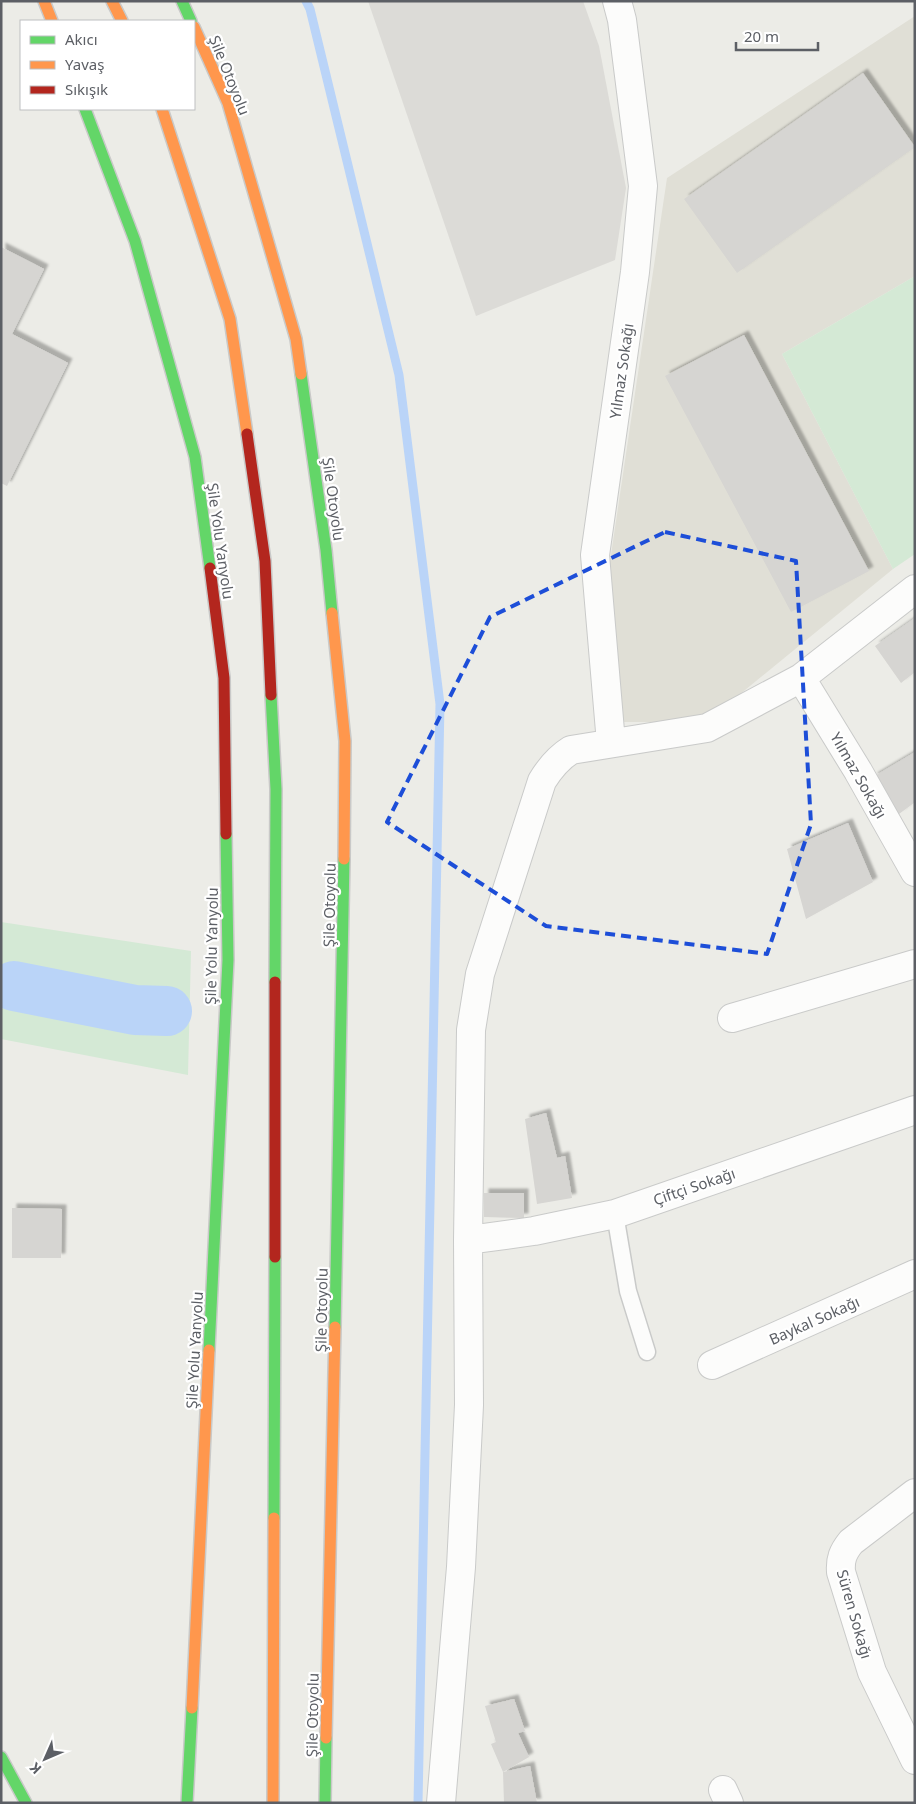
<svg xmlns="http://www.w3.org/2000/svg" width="916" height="1804" viewBox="0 0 916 1804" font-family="'Noto Sans',sans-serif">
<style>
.industrial{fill:#dcdbd7}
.education{fill:#e0dfd6}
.green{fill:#d4e9d5}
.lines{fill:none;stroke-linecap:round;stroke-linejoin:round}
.stream{stroke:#bad4f8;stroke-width:9}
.river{stroke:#bad4f8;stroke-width:50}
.building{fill:#d6d5d2;filter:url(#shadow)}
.lane-casing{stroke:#c9cac9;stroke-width:19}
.street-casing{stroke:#c9cac9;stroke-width:30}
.fast-casing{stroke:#c9c9c8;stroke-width:14}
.slow-casing{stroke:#c9c9c8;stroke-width:14}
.jam-casing{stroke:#c9c9c8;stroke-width:14}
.lane{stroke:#fcfcfb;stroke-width:16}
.street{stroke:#fcfcfb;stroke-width:28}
.fast{stroke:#63d668;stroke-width:11}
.slow{stroke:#ff974d;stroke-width:11}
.jam{stroke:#b3261e;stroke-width:11}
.marked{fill:none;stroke:#1d4ed8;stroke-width:4;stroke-dasharray:10 6;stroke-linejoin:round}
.labels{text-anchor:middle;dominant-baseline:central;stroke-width:4.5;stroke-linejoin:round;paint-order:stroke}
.street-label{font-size:15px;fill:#5c5f65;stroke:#fff}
</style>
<defs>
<filter id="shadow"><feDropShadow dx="4.5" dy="-4.5" stdDeviation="1" flood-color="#0004"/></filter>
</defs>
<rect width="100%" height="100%" fill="#ecece7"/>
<!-- industrial -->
<path class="industrial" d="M368 1H583L599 46 626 188 615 260 476 316Z"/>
<!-- education -->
<path class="education" d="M915 16V276L782 354 893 569 706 722H622L608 575 667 178Z"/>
<!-- green -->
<path class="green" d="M915 276V554L893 569 782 354Z
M1 922 191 951 188 1075 1 1039Z"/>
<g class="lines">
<!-- stream -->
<path class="stream" d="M306 1 310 9 399 375 440 704 418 1803"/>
<!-- river -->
<path class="river" d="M14 986 135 1010 167 1011"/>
</g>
<!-- building -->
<path class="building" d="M863 73 915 147 737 273 684 199Z
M1 247 44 269 12 334 68 363 7 486 1 483Z
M744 335 869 571 791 612 665 376Z
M915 618V672L901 683 875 646Z
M915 752V802L899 814 873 777Z
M848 823 873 882 806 919 787 849Z
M546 1113 557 1158 565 1156 572 1198 537 1204 525 1119Z
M484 1193H524V1218L484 1217Z
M12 1208 62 1209 61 1258H12Z
M514 1699 525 1731 518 1733 529 1757 503 1772 491 1744 496 1742 485 1706Z
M530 1766 537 1803H504L503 1772Z"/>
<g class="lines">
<!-- lane casing -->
<g class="lane-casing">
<path id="lane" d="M615 1214 628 1291 647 1352"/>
</g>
<!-- street casing -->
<g class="street-casing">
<path id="street" d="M801 678 858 771 915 872
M611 743 595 555 635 272 643 186 622 20 617 1
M732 1018 915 964
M468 1240 534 1231 615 1214 915 1110
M712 1365 915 1274
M915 1493 851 1542C843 1552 840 1559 841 1572L872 1672 915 1760
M723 1790 729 1803
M441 1803 461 1567 469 1405 468 1240 471 1030 480 974 542 781C550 768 558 758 571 750L707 728 801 678 915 589"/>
</g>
<!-- fast casing -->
<g class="fast-casing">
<path id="fast" d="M182 1 191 21
M85 109 135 241 195 457 210 568
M301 374 326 550 332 613
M271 695 276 789 275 982
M335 1327 344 859
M209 1350 228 960 226 834
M274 1518 275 1257
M1 1757 26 1803
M187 1803 192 1708
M325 1803 326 1738"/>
</g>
<!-- slow casing -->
<g class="slow-casing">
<path id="slow" d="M44 1 52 21
M112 1 122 21
M194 27 228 103 296 339 301 374
M162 109 230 319 247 434
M332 613 345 741 344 859
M192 1708 209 1350
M326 1738 335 1327
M273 1803 274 1518"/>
</g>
<!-- jam casing -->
<g class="jam-casing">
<path id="jam" d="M247 434 265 561 271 695
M210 568 224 678 226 834
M275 1257V982"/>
</g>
<!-- lane -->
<use href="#lane" class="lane"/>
<!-- street -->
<use href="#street" class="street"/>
<!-- fast -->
<use href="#fast" class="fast"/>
<!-- slow -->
<use href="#slow" class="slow"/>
<!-- jam -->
<use href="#jam" class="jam"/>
</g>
<!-- marked area -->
<path class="marked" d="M665 532 796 561 811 824 767 954 546 926 387 822 490 617Z"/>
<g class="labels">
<!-- street labels -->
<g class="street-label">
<text transform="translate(230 75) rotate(68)">Şile Otoyolu</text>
<text transform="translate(621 371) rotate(-82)">Yılmaz Sokağı</text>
<text transform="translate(334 499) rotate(82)">Şile Otoyolu</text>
<text transform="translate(221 541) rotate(82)">Şile Yolu Yanyolu</text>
<text transform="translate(859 775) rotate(60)">Yılmaz Sokağı</text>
<text transform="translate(329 905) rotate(-89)">Şile Otoyolu</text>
<text transform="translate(211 946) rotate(-89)">Şile Yolu Yanyolu</text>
<text transform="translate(694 1186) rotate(-19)">Çiftçi Sokağı</text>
<text transform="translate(321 1310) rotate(-89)">Şile Otoyolu</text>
<text transform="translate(814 1320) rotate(-24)">Baykal Sokağı</text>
<text transform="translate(194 1350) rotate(-87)">Şile Yolu Yanyolu</text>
<text transform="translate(855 1614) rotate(74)">Süren Sokağı</text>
<text transform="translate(312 1715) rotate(-89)">Şile Otoyolu</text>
</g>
</g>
<!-- border -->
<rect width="916" height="1804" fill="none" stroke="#5c5f65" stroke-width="5"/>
<!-- legend -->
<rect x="20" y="20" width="175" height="90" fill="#ffffff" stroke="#bebfc1"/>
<rect x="30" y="36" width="25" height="8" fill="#63d668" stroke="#bebfc1"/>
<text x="65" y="45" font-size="15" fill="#5c5f65">Akıcı</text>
<rect x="30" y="61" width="25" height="8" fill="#ff974d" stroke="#bebfc1"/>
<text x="65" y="70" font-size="15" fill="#5c5f65">Yavaş</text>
<rect x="30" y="86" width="25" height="8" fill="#b3261e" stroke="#bebfc1"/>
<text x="65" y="95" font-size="15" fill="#5c5f65">Sıkışık</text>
<!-- north arrow -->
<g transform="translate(45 1759) rotate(225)" stroke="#ffffff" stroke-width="4" paint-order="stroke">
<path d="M0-4L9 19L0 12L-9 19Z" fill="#5c5f65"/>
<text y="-8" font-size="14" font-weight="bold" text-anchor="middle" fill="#5c5f65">K</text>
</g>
<!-- scale -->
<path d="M736 42v8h82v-8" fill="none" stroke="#5c5f65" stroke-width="2.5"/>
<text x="744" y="42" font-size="15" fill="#5c5f65" stroke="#ffffff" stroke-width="4" paint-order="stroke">20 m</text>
</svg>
